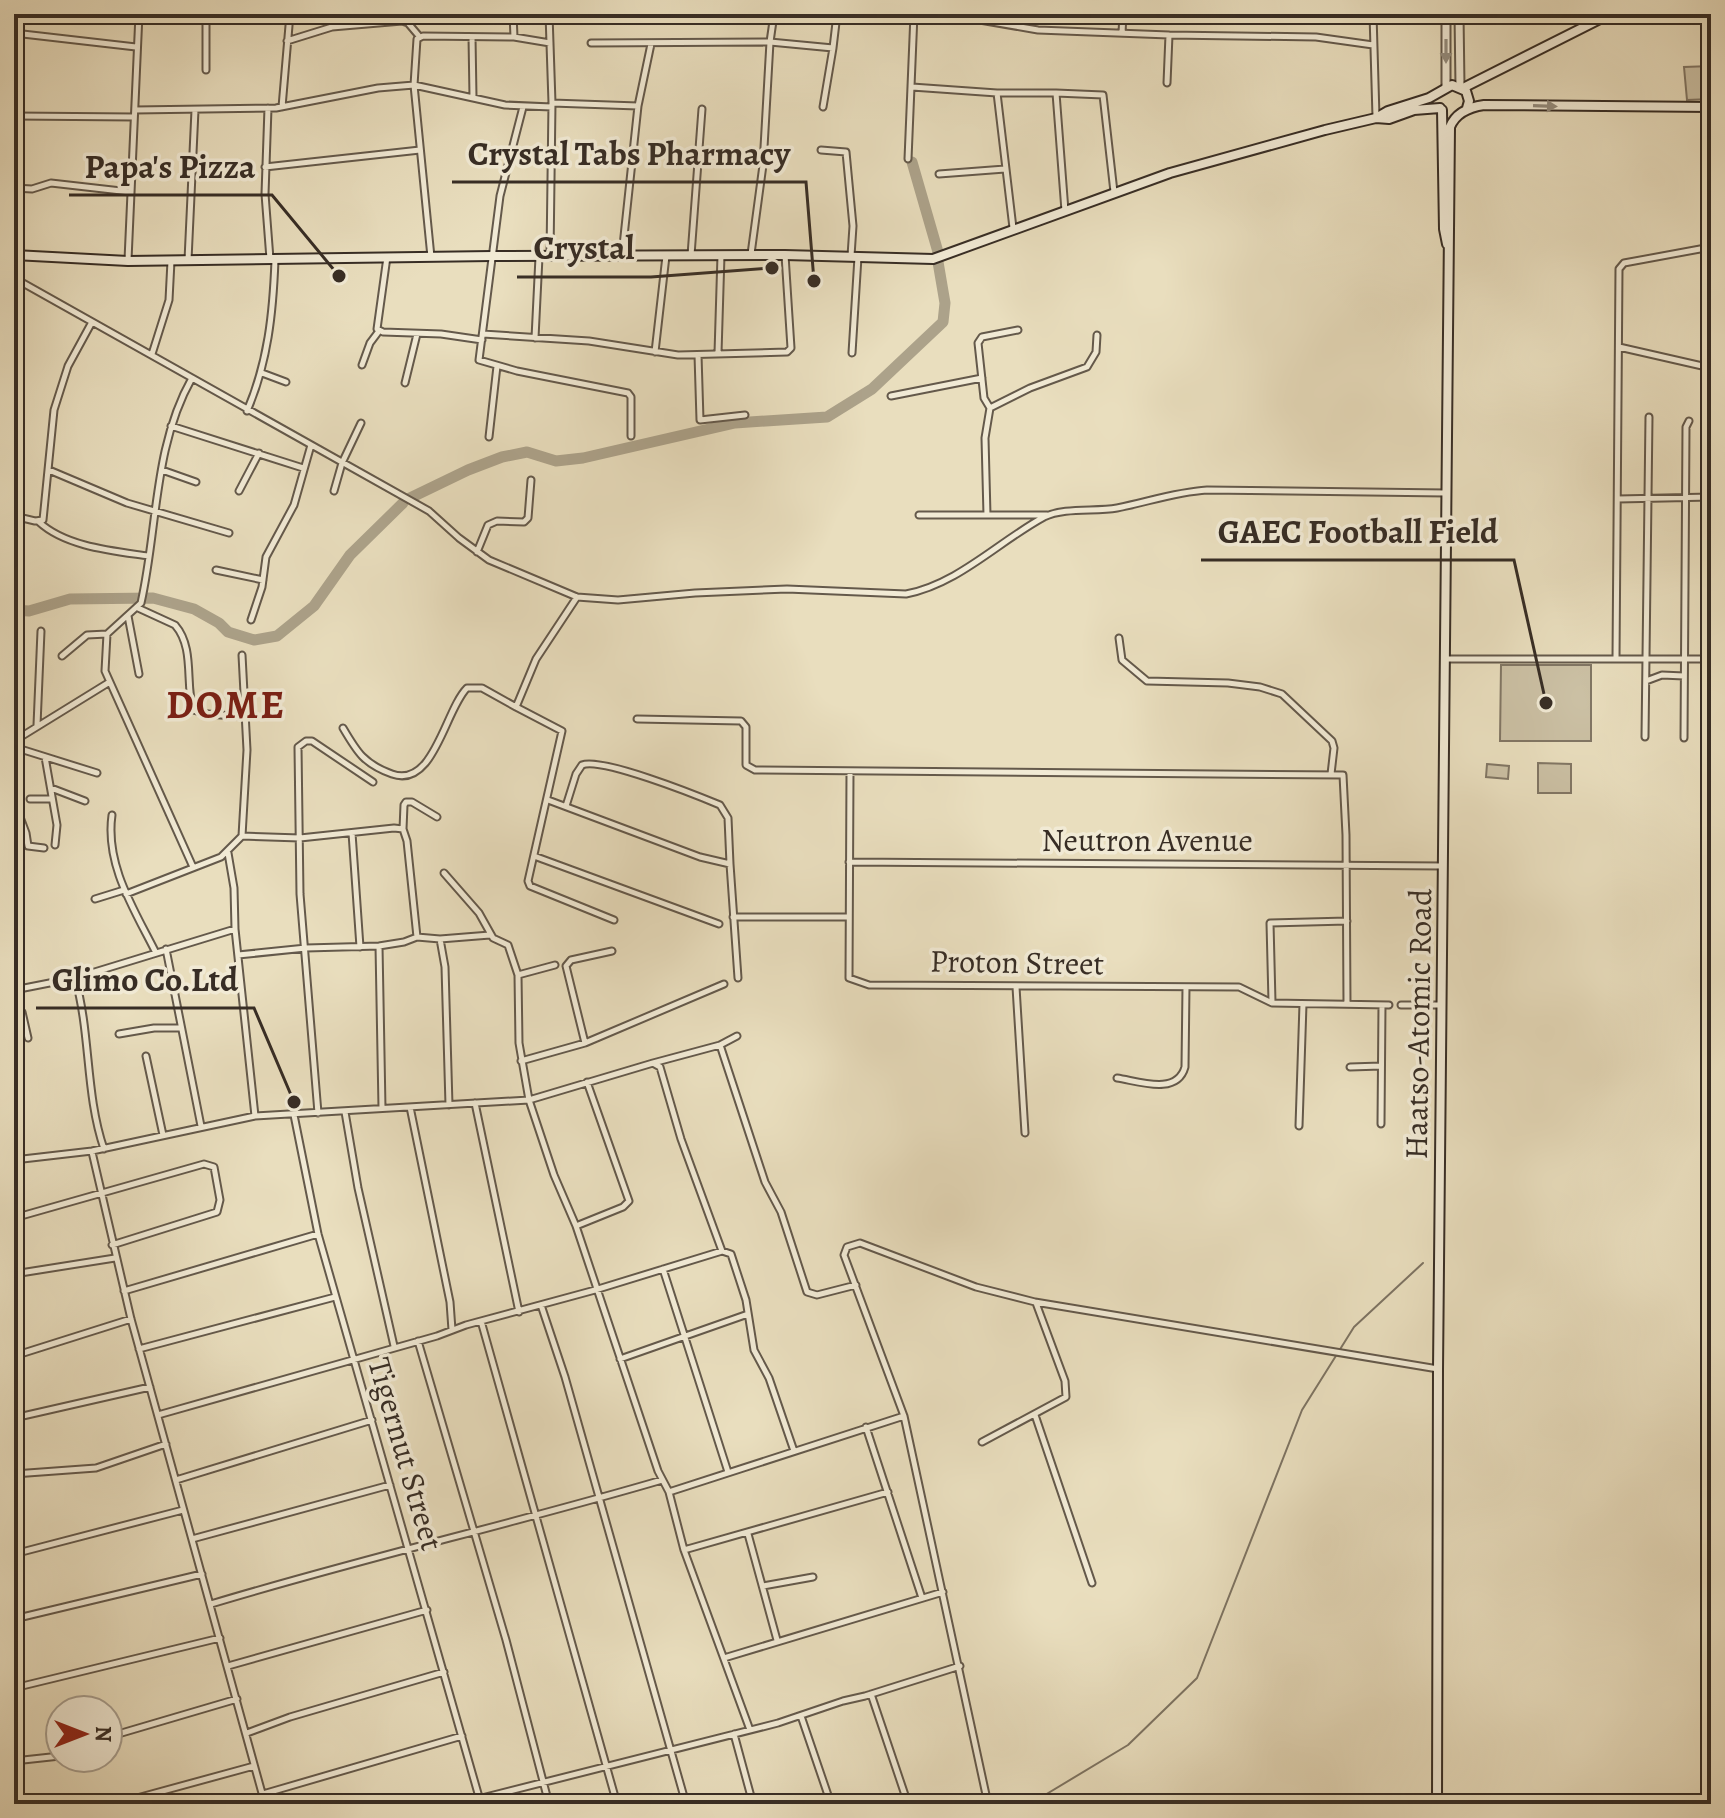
<svg xmlns="http://www.w3.org/2000/svg" width="1725" height="1818" font-family="Alegreya,serif">
<style>
.green{fill:#cbc0a4;stroke:#817664;stroke-width:2}
.lines{fill:none;stroke-linecap:round;stroke-linejoin:round}
.stream{stroke:#7d7362;stroke-width:2}
.river{stroke:#aca28a;stroke-width:11}
.minor-casing{stroke:#64594b;stroke-width:9}
.tertiary-casing{stroke:#64594b;stroke-width:11}
.secondary-casing{stroke:#372d25;stroke-width:12}
.minor{stroke:#f1ead5;stroke-width:5}
.tertiary{stroke:#f1ead5;stroke-width:7}
.secondary{stroke:#f1ead5;stroke-width:8}
.oneway{fill:#948c7d}
.labels{text-anchor:middle;dominant-baseline:central;stroke-width:7;stroke-linejoin:round;paint-order:stroke}
.street-label{font-size:32px;fill:#372d25;stroke:#f1ead5}
.district-label{font-size:40px;font-weight:bold;letter-spacing:2px;fill:#7a1f14;stroke:#f1ead5}
.leader{fill:none;stroke:#372d25;stroke-width:3}
.callout-dot{fill:#372d25;stroke:#f1ead5;stroke-width:3}
.callout-label{font-size:34px;text-anchor:middle;font-weight:bold;fill:#372d25;stroke:#f1ead5;stroke-width:7;stroke-linejoin:round;paint-order:stroke}
</style>
<rect width="100%" height="100%" fill="#e9debe"/>
<filter id="stains"><feTurbulence type="fractalNoise" baseFrequency=".0025" numOctaves="4"/><feColorMatrix values="0 0 0 0 .2 0 0 0 0 .09 0 0 0 0 .02 0 0 0 .5 -.17"/></filter>
<radialGradient id="worn" r=".72"><stop offset=".6" stop-color="#630" stop-opacity="0"/><stop offset="1" stop-color="#630" stop-opacity=".3"/></radialGradient>
<!-- green -->
<path class="green" d="M1711 66V99L1687 100 1684 67Z
M1501 665H1591V741H1500Z
M1538 763 1571 764V793H1538Z
M1487 764 1509 766 1508 779 1486 777Z"/>
<g class="lines">
<!-- stream -->
<path class="stream" d="M1030 1804 1128 1745 1197 1678 1302 1410 1354 1327 1423 1263"/>
<!-- river -->
<path class="river" d="M912 162 938 252
M410 498 468 470 502 457 527 452 556 461 583 458 735 423 827 417 872 389 943 322 945 303 938 262
M14 610 29 611 70 599 153 598 194 609 219 623 228 632 254 640 277 636 314 606 350 555 403 503"/>
<!-- minor casing -->
<g class="minor-casing">
<path id="minor" d="M276 14 290 15
M513 14 514 37
M549 14 552 103 550 255
M945 14 1038 30 1169 35 1316 37 1373 45
M1373 14 1376 117
M1709 14 1711 24
M14 33 136 47
M1122 33 1123 14
M472 37 473 97
M287 41 332 27 402 21 408 23 419 36
M591 43 770 42 774 14
M206 70V14
M1167 83 1169 35
M912 87 997 93 1013 228
M997 93H1056L1065 211
M1056 93 1103 95 1114 192
M552 103 638 106
M282 107 290 14
M523 107 500 196 479 360 517 371 628 393 631 397V436
M823 107 833 48
M268 108 265 194 270 259
M135 110 276 108 378 88 414 85 505 105 552 107
M14 116 134 117
M821 150 846 152 853 226 851 256
M908 159 914 14
M265 167 420 150
M939 174 1005 169
M14 188 32 189 51 183 130 192
M751 254 763 165 770 42 833 48 837 14
M622 255 638 106 651 44
M691 255 702 109
M387 257 377 329 383 332 441 334 482 340
M431 257 414 85 417 39 423 36 514 37 550 43
M128 260 139 14
M188 260 195 110
M14 278 429 511 459 538 489 560 577 597 618 600 695 593 787 589 906 594C958 584 998 542 1044 517 1065 507 1095 512 1117 508 1148 502 1175 492 1207 490L1446 493
M483 334 589 341 678 355 787 352 791 348 785 255
M535 338 539 257
M1619 347 1711 368
M655 352 666 256
M718 353 721 255
M852 353 858 257
M152 354 169 300 171 261
M698 355 700 420 745 415
M362 365 370 343 379 331
M262 373 286 382
M192 378C153 447 158 528 141 603L107 634 105 671 193 867
M405 383 417 334
M891 396 982 378
M990 408 984 398 978 343 982 337 1018 330
M247 411C268 362 273 313 275 260
M171 426 303 468
M489 437 497 366
M49 470 127 503 229 533
M162 470 196 482
M239 491 259 453
M334 491 342 463 361 423
M1618 499 1711 497
M919 515H1047
M987 515 985 438 990 408 1030 388 1087 367 1096 352 1097 335
M14 516 35 521 43 520 54 410 68 366 92 322
M39 522C66 547 114 551 148 556
M477 552 488 525 497 521 524 522 528 518 531 480
M216 570 263 580
M138 608 175 625C195 648 185 683 193 710L208 714 246 717
M128 616 139 674
M251 620 262 587 266 557 294 505 311 445
M1119 638 1122 660 1147 681 1228 683 1260 687 1282 694 1332 741 1334 748 1331 774
M62 656 87 635 107 634
M1446 659H1711
M1616 659 1619 269 1624 263 1711 247
M1646 681 1662 675 1684 676
M516 707 562 731 528 881 530 886 614 920
M637 719 741 721 746 727V765L755 770 1343 775 1346 835 1347 1004
M37 725 41 631
M343 728C357 752 364 764 392 774 434 789 445 710 467 688H482L516 707 536 659 577 597
M1645 737 1649 417
M1684 738 1686 427 1689 421
M14 741 108 683
M14 747 97 773
M45 757 57 825 55 845
M850 772 849 978 869 985 1239 987 1272 1003 1389 1005
M51 788 85 801
M30 799H52
M548 800 700 857 730 864 738 978
M14 801 26 833 28 846 44 848
M566 806 576 774 582 765C601 757 696 795 720 805L728 818 730 864
M112 815C105 865 134 909 156 953
M352 833 360 947
M242 836 300 838 394 828 403 829
M228 853 234 888 235 929 255 1116
M534 856 719 924
M849 862 1443 866
M444 873 479 913 493 938 508 945 518 975 519 1043 529 1100 554 1175 576 1226 658 1471 669 1492 684 1550 750 1730
M126 894 221 857 242 836 247 750 242 655
M95 899 124 890
M733 917H849
M417 937 407 841 403 829 404 805 406 802H412L437 817
M440 939 445 967 449 1105
M379 946 382 1108
M166 949 201 1126
M238 955 306 948 379 946 404 942 417 937 440 939 490 935
M518 975 555 965
M75 978C91 1034 85 1093 104 1149
M1016 987 1025 1133
M14 990 75 978 235 929
M1272 1002 1270 923 1347 921
M1401 1005H1442
M14 1007 22 1012 28 1038
M119 1034 154 1028H181
M585 1043 566 966 571 960 612 951
M720 1045 737 1036
M146 1056 163 1135
M521 1061 585 1043 724 984
M653 1063 720 1045 765 1182 781 1212 807 1292 817 1295 856 1285
M1350 1067 1381 1066
M1117 1078C1138 1081 1177 1096 1185 1067L1186 987
M475 1103 519 1312
M410 1107 450 1302 452 1330
M345 1112 358 1188 394 1346
M318 1113 300 894 298 747 306 741H312L373 782
M294 1115 318 1234 336 1297 481 1804
M1381 1124 1382 1005
M1299 1126 1303 1004
M92 1152 131 1319 265 1804
M14 1160 92 1151 255 1116 529 1100 653 1063 660 1067 681 1139 722 1251 731 1254 746 1300 754 1350 769 1378 794 1451
M14 1218 204 1164 214 1167 220 1200 217 1212 112 1245
M576 1226 623 1207 629 1201 587 1082
M663 1269 728 1472
M14 1274 115 1258
M124 1291 318 1234
M541 1305 565 1377 686 1804
M481 1321 617 1804
M418 1341 506 1640 549 1804
M139 1349 335 1297
M14 1356 131 1319
M620 1359 748 1314
M158 1415 437 1336 466 1325 595 1290 722 1251
M1035 1415 1092 1583
M904 1416 988 1804
M14 1418 150 1387
M866 1427 922 1598
M982 1442 1066 1397 1065 1381 1036 1303
M14 1474 96 1468 166 1444
M176 1480 372 1420
M669 1492 904 1416 844 1255 847 1247 860 1243 976 1287 1035 1302 1438 1369
M748 1534 777 1640
M192 1539 390 1485
M684 1550 888 1492
M14 1554 183 1510
M763 1586 813 1577
M211 1604C360 1559 512 1524 662 1480
M14 1619 202 1574
M724 1658 943 1592
M228 1666 427 1610
M14 1688 220 1638
M871 1694 908 1804
M801 1716 831 1804
M247 1733 290 1717 444 1672
M734 1734 753 1804
M108 1737 237 1699
M14 1761 60 1756
M263 1794 462 1736
M115 1804 254 1766
M458 1804 778 1723 843 1701 865 1696 960 1666"/>
</g>
<!-- tertiary casing -->
<g class="tertiary-casing">
<path id="tertiary" d="M1446 14V87
M1459 14 1460 86"/>
</g>
<!-- secondary casing -->
<g class="secondary-casing">
<path id="secondary" d="M1463 88 1610 14
M1442 110 1444 229 1447 244
M1376 118 1388 111 1429 98 1452 85 1466 91 1469 101 1467 108
M14 255 128 261 492 256 785 255 933 259 1170 173 1325 130 1376 118 1389 119 1414 110 1440 108
M1437 1804 1438 1369 1450 127C1456 112 1470 107 1484 105L1711 107"/>
</g>
<!-- minor -->
<use href="#minor" class="minor"/>
<!-- tertiary -->
<use href="#tertiary" class="tertiary"/>
<!-- secondary -->
<use href="#secondary" class="secondary"/>
</g>
<!-- one-way arrows -->
<defs><path id="oneway-solid" d="M-6-.8H1V-3.2L6.5 0L1 3.2V.8H-6Z" transform="scale(2)"/></defs>
<g class="oneway">
<use href="#oneway-solid" transform="translate(1446 51) rotate(90)"/>
<use href="#oneway-solid" transform="translate(1545 106) rotate(2)"/>
</g>
<g class="labels">
<!-- street labels -->
<g class="street-label">
<text x="1147" y="840">Neutron Avenue</text>
<text transform="translate(1017 962) rotate(1)">Proton Street</text>
<text transform="translate(1418 1024) rotate(-89)">Haatso-Atomic Road</text>
<text transform="translate(406 1454) rotate(74)">Tigernut Street</text>
</g>
<!-- district labels -->
<g class="district-label">
<text x="226" y="704">DOME</text>
</g>
</g>
<!-- callouts -->
<path class="leader" d="M814 281L806 182H452M339 276L272 195H69M772 268L651 277H517M1546 703L1514 560H1201M294 1102L254 1008H36"/>
<g class="callout-dot">
<circle cx="814" cy="281" r="8"/>
<circle cx="339" cy="276" r="8"/>
<circle cx="772" cy="268" r="8"/>
<circle cx="1546" cy="703" r="8"/>
<circle cx="294" cy="1102" r="8"/>
</g>
<g class="callout-label">
<text x="629" y="165">Crystal Tabs Pharmacy</text>
<text x="170" y="178">Papa's Pizza</text>
<text x="584" y="259">Crystal</text>
<text x="1358" y="543">GAEC Football Field</text>
<text x="145" y="991">Glimo Co.Ltd</text>
</g>
<!-- margin -->
<rect width="1725" height="1818" fill="none" stroke="#e9debe" stroke-width="48"/>
<rect x="16" y="16" width="1693" height="1786" fill="none" stroke="#372d25" stroke-width="4"/>
<rect x="24" y="24" width="1677" height="1770" fill="none" stroke="#372d25" stroke-width="2"/>
<!-- north arrow -->
<g transform="translate(84 1734) rotate(90)"><circle r="38" fill="#f1ead5" stroke="#a79e8f" stroke-width="2"/>
<path d="M0-6L14 30L0 20L-14 30Z" fill="#8f2418"/>
<text y="-12" font-size="22" font-weight="bold" text-anchor="middle" fill="#372d25">N</text>
</g>
<rect width="100%" height="100%" filter="url(#stains)"/>
<rect width="100%" height="100%" fill="url(#worn)"/>
</svg>
